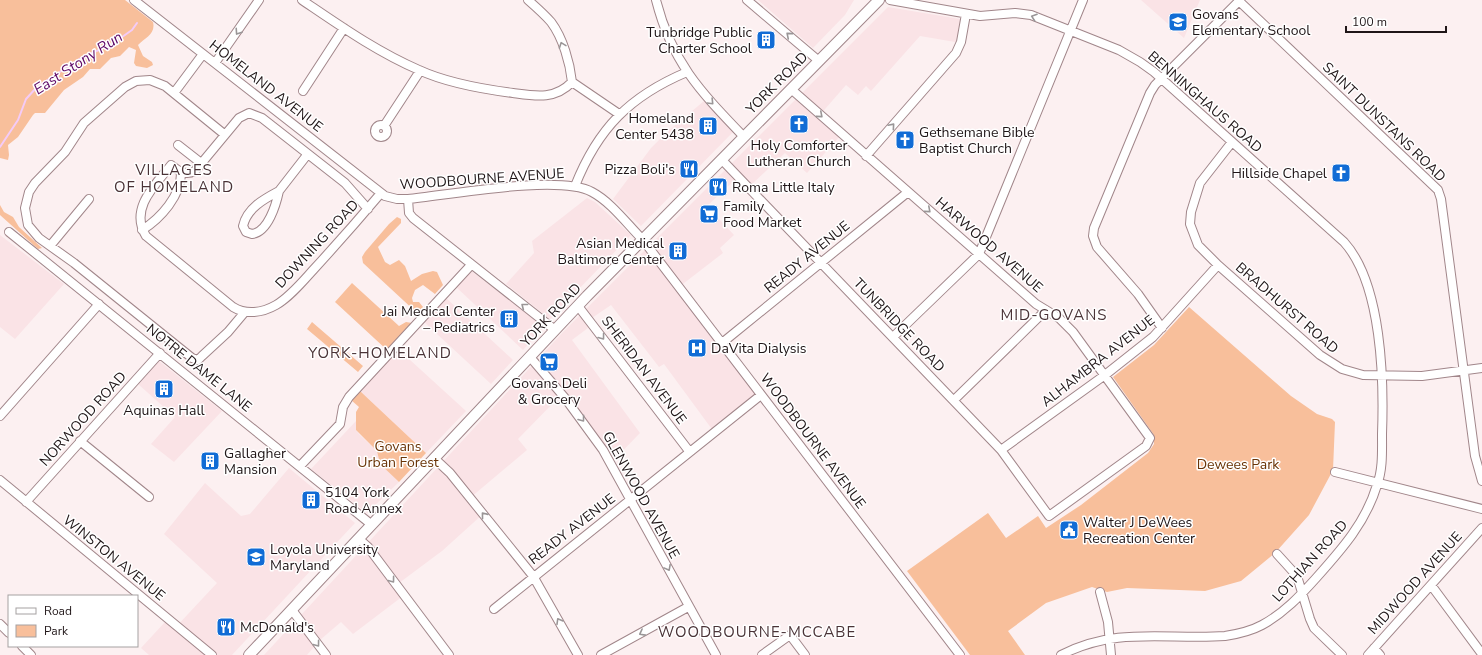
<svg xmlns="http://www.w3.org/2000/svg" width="1482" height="655" font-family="'Nunito Sans',sans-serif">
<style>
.built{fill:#fae3e6}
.green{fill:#f8bf9b}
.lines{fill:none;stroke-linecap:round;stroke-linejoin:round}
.stream{stroke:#f4cbf7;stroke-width:2}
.minor-casing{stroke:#a1868a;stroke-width:10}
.major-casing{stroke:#a1868a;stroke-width:12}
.minor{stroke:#fff;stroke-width:8}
.major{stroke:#fff;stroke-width:10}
.oneway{stroke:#9a9697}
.labels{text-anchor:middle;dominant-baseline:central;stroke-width:3;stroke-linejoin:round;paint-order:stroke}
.poi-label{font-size:14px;fill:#1f1517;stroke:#fff;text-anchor:start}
.street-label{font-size:14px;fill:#1f1517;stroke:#fff}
.park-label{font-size:14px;fill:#6a3407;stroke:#fff}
.water-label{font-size:15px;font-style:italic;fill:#5f0a67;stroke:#fff}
.neighbourhood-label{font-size:15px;letter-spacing:1px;fill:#4a3337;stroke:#fff}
</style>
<rect width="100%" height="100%" fill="#fcf0f1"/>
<!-- built -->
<path class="built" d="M758 0H854L845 15 813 48Z
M1141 0H1200L1184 38Z
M888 7 966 20 961 43 920 36 871 91 866 86 858 95 846 85 819 116 841 135 807 173 785 153 748 188 738 177 707 206 734 235 720 248 723 253 679 287 760 395 714 432 664 364 659 367 611 305 589 320 592 325 572 340 640 433 609 465 561 395 518 439 527 450 470 498 483 514 442 551 395 586 403 596 353 634 341 622 320 640 307 655H264L563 332Z
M704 101 734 131 641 226 613 199 651 148 666 133Z
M587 198 595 202 631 235 550 319 506 284 534 253 532 241Z
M0 235 64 284 15 339 0 327Z
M470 270 544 327 523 350 455 286Z
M445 297 513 360 491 384 423 321Z
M398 349 466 411 426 453 360 391Z
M159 361 222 411 174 462 151 444 175 417 138 384Z
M356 421V430L359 434 377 451 380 464 399 482 367 513 311 469Z
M289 468 355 523 232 655H149L141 648 165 622 174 629 217 583 164 534 205 483 241 516 250 514Z"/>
<!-- green -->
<path class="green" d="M0 0H125L153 22C156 34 145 38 138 45L143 56 152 62 153 65 147 68 136 66 134 63 136 50 129 47 120 56 111 58 100 69H90L83 77 64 90 45 113H35L33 115 18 137 8 145 9 155 8 160 0 158Z
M0 205 4 212 13 217 19 227 42 248 38 249 0 215Z
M397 217 401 219V223L378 247 385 262 390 265 399 260 405 266 411 281 422 274 433 271 437 272 443 285 435 294 423 285 415 290 412 298 413 302H419L423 307 417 313 363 263 362 257 365 252 389 224Z
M352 283 399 326 406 322 412 323 387 350 335 302Z
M1189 307 1291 396 1317 414 1332 419 1335 422 1333 470 1309 515 1275 553 1241 581 1205 591 1127 588 1107 592 1092 587 1046 603 1008 631 1025 655H970L907 571 988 513 1006 538 1038 516 1046 528 1081 505 1148 453 1154 444V435L1113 377 1154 345Z
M312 322 363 366 358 372 307 329Z
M360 391 426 453 399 482 380 464 377 451 356 430V412L359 407 351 400Z"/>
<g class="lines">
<!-- stream -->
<path class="stream" d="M0 147 18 120 26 99 37 87 81 58 112 44 132 30 137 23"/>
<!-- minor casing -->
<g class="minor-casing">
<path id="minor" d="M134 0 385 196 397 199H408C449 195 559 174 592 192 611 202 627 224 643 240L960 655
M302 0C339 25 377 52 419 70 447 83 482 89 513 93 535 96 555 100 572 82
M528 0C536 7 544 14 551 22 563 38 570 63 572 82
M656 0C672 63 701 92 744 137
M747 0 819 61
M890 0 980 16 1015 13 1031 15 1119 50 1140 62 1154 72 1344 242C1382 284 1384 380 1382 434 1382 451 1383 469 1377 485 1366 522 1342 549 1317 577 1300 596 1284 613 1262 625 1251 631 1238 634 1225 636 1166 640 1117 626 1061 655
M1239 1 1438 190 1441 199 1475 456 1482 481
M215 63 259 0
M572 82 619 114
M303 91 344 28
M174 93 203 54
M375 131a6 6 0 1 1 12 0a6 6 0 1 1-12 0Z
M384 126 420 71
M224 134 165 86 150 80 136 81 125 87 84 123 65 152 35 183 29 192 25 208 28 225 39 238 74 263 192 358 198 360 202 356 228 332 244 313
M1232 142 1200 183 1191 212 1190 224 1198 245 1218 265 1320 355 1342 369 1363 375 1422 376 1482 368
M178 145 201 163
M866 156 956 53 961 42 966 14
M722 160 1001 450 1049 516 1146 446 1150 438 1073 332 1059 318 1036 304 791 89
M575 186C598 128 630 96 687 72
M279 191C276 205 268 232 252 234L246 232 243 226C247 208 264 199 279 191Z
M279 191 307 155
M408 199 409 213 413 218 555 330
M368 209 345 183 262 118 249 113 239 118 195 171C185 176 179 171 171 165 155 185 129 209 146 236L233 307C246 315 262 313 276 305 290 297 303 281 314 269 337 244 359 219 381 193
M142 230C160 219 182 195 181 172
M9 232 372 525
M50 246 89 199
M578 306 689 451
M1162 328 1138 294 1097 247 1093 236 1094 228 1150 93 1155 85 1240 0
M893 337 979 254 1083 0
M722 343 908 192
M530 357 565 398 603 450 716 655
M954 400 1046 310
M0 416 99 304
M80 441 149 497
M1001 450 1105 375 1153 337 1218 265
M435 459 450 473 533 576 578 655
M300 466 340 424 343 407 349 397 471 265
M1335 472 1482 509
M0 480 212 655
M26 502 160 353
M359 539 368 547 449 655
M1277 554 1297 576 1310 619 1314 628 1342 655
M1431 585 1482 654
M1100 592 1108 622 1111 655
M494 609 761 395
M292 610 326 655
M0 624 9 633
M22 646 31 655
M1374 648 1380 655
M601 655 688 607
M762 655 790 635 805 655
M1368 655 1482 528"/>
</g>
<!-- major casing -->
<g class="major-casing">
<path id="major" d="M249 655 587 296 879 0"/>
</g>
<!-- minor -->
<use href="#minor" class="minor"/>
<!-- major -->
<use href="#major" class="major"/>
</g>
<!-- one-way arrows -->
<defs><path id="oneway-chevron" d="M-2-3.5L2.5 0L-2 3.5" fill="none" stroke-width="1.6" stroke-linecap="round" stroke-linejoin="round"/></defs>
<g class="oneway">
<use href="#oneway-chevron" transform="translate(1034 17) rotate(-161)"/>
<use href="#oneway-chevron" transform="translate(238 32) rotate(124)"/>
<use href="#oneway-chevron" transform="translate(789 35) rotate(-140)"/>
<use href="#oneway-chevron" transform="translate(562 45) rotate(-110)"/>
<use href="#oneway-chevron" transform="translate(711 102) rotate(46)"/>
<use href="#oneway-chevron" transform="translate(820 115) rotate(41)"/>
<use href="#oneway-chevron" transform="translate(892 126) rotate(-49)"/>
<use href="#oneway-chevron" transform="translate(928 210) rotate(41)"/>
<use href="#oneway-chevron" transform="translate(524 306) rotate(-142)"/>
<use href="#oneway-chevron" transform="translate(602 337) rotate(53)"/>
<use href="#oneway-chevron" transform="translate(582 419) rotate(53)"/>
<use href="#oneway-chevron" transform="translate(484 515) rotate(-129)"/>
<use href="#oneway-chevron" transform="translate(668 568) rotate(62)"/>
<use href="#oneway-chevron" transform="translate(392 580) rotate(53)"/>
<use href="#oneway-chevron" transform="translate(559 621) rotate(-120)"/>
<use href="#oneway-chevron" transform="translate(642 633) rotate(152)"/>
<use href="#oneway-chevron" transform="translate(317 644) rotate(53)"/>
</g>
<!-- icons -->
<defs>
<g id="school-square" transform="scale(1)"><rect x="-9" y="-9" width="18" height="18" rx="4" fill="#116cd5" stroke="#fff"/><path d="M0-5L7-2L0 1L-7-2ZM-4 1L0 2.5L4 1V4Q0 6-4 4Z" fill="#fff"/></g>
<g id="building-square" transform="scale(1)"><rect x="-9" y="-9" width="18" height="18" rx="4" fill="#116cd5" stroke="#fff"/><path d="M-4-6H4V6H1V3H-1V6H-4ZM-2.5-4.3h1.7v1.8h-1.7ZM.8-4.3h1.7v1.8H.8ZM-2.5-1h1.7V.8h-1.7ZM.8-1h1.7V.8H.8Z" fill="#fff"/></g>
<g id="church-square" transform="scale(1)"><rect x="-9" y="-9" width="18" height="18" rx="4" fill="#116cd5" stroke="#fff"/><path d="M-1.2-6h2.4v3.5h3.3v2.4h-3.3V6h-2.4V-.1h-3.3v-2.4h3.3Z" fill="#fff"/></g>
<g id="restaurant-square" transform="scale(1)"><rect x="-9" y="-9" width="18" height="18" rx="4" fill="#116cd5" stroke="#fff"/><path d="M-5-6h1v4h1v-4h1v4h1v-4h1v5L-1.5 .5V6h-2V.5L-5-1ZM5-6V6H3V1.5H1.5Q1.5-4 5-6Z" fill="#fff"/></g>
<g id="supermarket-square" transform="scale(1)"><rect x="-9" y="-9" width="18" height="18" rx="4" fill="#116cd5" stroke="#fff"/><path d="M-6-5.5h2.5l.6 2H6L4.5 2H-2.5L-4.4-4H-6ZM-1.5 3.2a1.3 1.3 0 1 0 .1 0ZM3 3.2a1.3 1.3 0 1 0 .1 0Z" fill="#fff"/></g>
<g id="hospital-square" transform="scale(1)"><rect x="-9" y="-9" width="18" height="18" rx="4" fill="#116cd5" stroke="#fff"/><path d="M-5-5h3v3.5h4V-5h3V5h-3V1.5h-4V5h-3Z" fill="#fff"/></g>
<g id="civic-square" transform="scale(1)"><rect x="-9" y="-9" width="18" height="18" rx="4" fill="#116cd5" stroke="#fff"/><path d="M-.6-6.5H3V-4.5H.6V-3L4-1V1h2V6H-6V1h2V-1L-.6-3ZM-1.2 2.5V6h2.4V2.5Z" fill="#fff"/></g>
<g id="university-square" transform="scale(1)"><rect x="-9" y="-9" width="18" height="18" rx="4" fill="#116cd5" stroke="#fff"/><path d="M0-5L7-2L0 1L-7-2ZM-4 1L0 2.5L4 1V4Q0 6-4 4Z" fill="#fff"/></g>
</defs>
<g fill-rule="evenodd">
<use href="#school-square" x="1178" y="22"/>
<use href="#building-square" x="766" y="40"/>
<use href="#church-square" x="799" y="124"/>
<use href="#building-square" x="708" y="126"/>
<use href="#church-square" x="905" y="140"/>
<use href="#restaurant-square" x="689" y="169"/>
<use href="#church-square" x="1341" y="173"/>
<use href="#restaurant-square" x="718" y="187"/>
<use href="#supermarket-square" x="709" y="214"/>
<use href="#building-square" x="678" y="251"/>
<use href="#building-square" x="509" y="319"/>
<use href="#hospital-square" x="697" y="348"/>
<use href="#supermarket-square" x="549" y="362"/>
<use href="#building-square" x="164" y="389"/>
<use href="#building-square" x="210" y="461"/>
<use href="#building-square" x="311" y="500"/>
<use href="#civic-square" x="1069" y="530"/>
<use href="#university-square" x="256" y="557"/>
<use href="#restaurant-square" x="226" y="627"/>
</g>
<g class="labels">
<!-- poi labels -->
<g class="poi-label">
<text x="1192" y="14">Govans<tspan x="1192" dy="16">Elementary School</tspan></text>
<text x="752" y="32" text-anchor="end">Tunbridge Public<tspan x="752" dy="16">Charter School</tspan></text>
<text x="694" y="118" text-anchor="end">Homeland<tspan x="694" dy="16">Center 5438</tspan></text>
<text x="919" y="132">Gethsemane Bible<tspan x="919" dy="16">Baptist Church</tspan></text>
<text x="799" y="145" text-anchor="middle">Holy Comforter<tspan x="799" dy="16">Lutheran Church</tspan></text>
<text x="675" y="169" text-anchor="end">Pizza Boli's</text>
<text x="1327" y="173" text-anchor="end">Hillside Chapel</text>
<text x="732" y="187">Roma Little Italy</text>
<text x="723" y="206">Family<tspan x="723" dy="16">Food Market</tspan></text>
<text x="664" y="243" text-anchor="end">Asian Medical<tspan x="664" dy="16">Baltimore Center</tspan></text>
<text x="495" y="311" text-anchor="end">Jai Medical Center<tspan x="495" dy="16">– Pediatrics</tspan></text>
<text x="711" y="348">DaVita Dialysis</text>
<text x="549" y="383" text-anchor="middle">Govans Deli<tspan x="549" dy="16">&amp; Grocery</tspan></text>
<text x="164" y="410" text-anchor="middle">Aquinas Hall</text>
<text x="224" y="453">Gallagher<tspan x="224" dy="16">Mansion</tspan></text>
<text x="325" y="492">5104 York<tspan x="325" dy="16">Road Annex</tspan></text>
<text x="1083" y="522">Walter J DeWees<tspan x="1083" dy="16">Recreation Center</tspan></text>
<text x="270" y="549">Loyola University<tspan x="270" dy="16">Maryland</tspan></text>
<text x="240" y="627">McDonald's</text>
</g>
<!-- street labels -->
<g class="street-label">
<text transform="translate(777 83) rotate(-45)">YORK ROAD</text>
<text transform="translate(266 86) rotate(38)">HOMELAND AVENUE</text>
<text transform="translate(1205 102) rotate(41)">BENNINGHAUS ROAD</text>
<text transform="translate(1384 122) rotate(44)">SAINT DUNSTANS ROAD</text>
<text transform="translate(482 179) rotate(-4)">WOODBOURNE AVENUE</text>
<text transform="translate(317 244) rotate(-47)">DOWNING ROAD</text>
<text transform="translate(989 245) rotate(41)">HARWOOD AVENUE</text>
<text transform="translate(807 257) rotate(-39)">READY AVENUE</text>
<text transform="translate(1287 308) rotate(41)">BRADHURST ROAD</text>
<text transform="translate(551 315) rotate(-47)">YORK ROAD</text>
<text transform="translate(899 325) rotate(46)">TUNBRIDGE ROAD</text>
<text transform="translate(1098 361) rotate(-38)">ALHAMBRA AVENUE</text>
<text transform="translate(199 368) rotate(39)">NOTRE DAME LANE</text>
<text transform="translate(644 370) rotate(53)">SHERIDAN AVENUE</text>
<text transform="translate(83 419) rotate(-48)">NORWOOD ROAD</text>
<text transform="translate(813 441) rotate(53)">WOODBOURNE AVENUE</text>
<text transform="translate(641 495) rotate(61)">GLENWOOD AVENUE</text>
<text transform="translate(572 529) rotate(-38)">READY AVENUE</text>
<text transform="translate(114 558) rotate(39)">WINSTON AVENUE</text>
<text transform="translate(1310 561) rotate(-48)">LOTHIAN ROAD</text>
<text transform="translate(1415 583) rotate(-48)">MIDWOOD AVENUE</text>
</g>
<!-- park labels -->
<g class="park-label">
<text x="398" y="446">Govans<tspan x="398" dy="16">Urban Forest</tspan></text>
<text x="1238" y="464">Dewees Park</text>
</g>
<!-- water labels -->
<g class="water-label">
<text transform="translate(78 63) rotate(-33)">East Stony Run</text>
</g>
<!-- neighbourhood labels -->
<g class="neighbourhood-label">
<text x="174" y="170">VILLAGES<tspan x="174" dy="17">OF HOMELAND</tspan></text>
<text x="1054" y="315">MID-GOVANS</text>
<text x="380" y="353">YORK-HOMELAND</text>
<text x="757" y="632">WOODBOURNE-MCCABE</text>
</g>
</g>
<!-- legend -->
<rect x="8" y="595" width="130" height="52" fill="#ffffff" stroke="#a5a1a2"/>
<rect x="16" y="608" width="20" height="6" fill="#ffffff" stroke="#a5a1a2"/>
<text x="44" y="615" font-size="12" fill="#1f1517">Road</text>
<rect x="16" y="625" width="20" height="12" fill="#f8bf9b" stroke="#a5a1a2"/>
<text x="44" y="635" font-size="12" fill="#1f1517">Park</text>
<!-- scale -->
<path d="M1346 26v6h100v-6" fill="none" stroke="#1f1517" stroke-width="2"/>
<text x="1352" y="26" font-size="12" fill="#1f1517" stroke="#ffffff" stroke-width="3" paint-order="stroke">100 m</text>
</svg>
